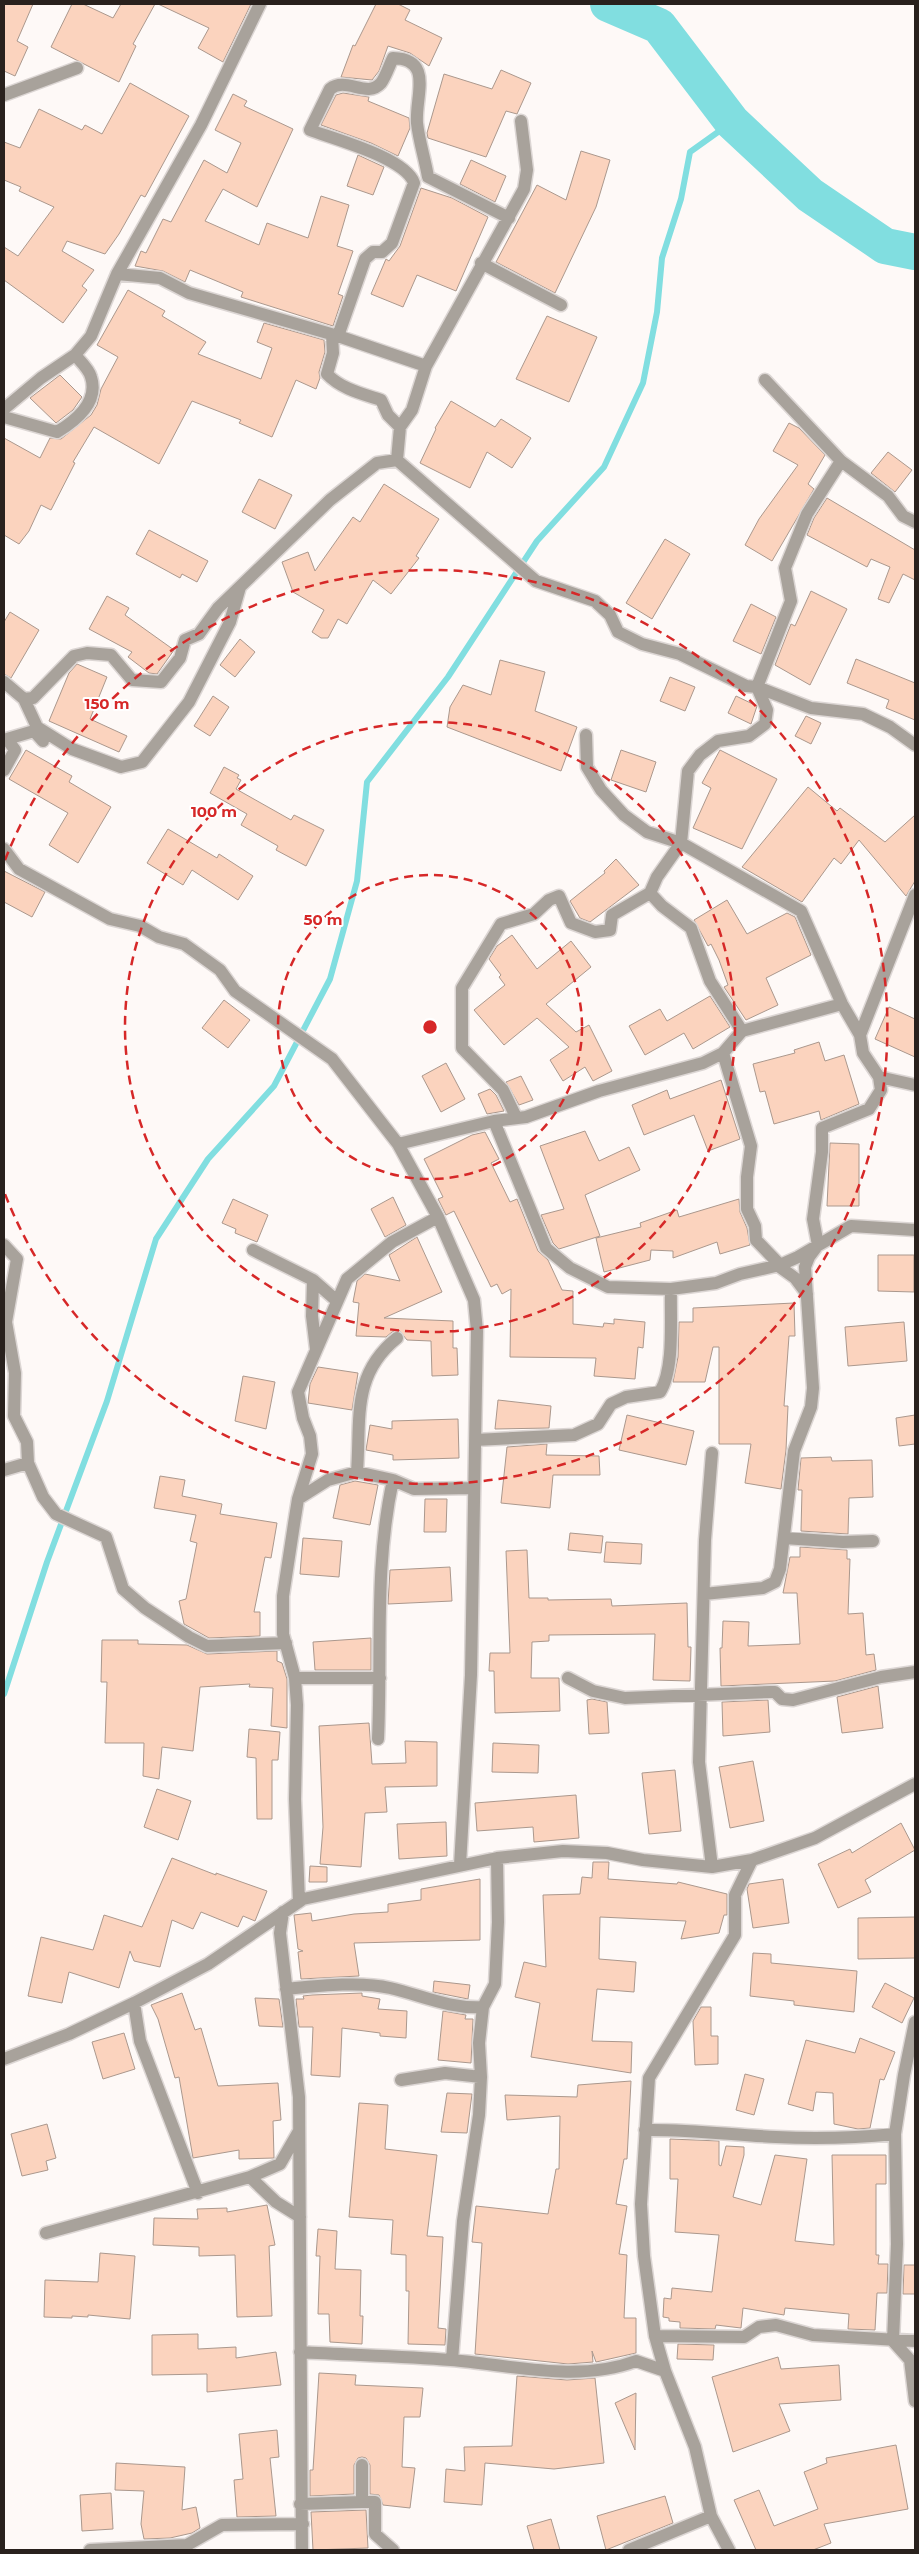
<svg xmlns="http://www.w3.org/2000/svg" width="919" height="2554" font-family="Montserrat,sans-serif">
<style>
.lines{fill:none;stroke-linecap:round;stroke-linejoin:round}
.stream{stroke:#81dee0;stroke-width:6}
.river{stroke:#81dee0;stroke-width:36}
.building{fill:#fbd3be;stroke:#ab988d}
.minor-casing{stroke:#dcd6d4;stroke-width:15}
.minor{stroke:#a8a29b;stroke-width:12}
.ring{fill:none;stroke:#d62828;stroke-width:2.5;stroke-dasharray:9 6}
.centre{fill:#d62828;stroke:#fff;stroke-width:2.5}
.ring-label{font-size:15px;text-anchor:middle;font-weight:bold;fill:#d62828;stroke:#fff;stroke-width:4;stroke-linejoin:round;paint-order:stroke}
</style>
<rect width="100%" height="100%" fill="#fef9f7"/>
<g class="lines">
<!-- stream -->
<path class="stream" d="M4 1694 47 1562 107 1401 156 1239 208 1159 274 1086 330 979 357 881 367 782 448 677 537 541 604 467 643 383 657 312 662 258 681 199 690 152 732 122"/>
<!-- river -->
<path class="river" d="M608 4 659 26 732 122 810 195 885 246 915 252"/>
</g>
<!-- building -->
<path class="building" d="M4 4H33L17 41 28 47 15 76 4 71Z
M72 4H83L113 18 121 4H155L133 44 136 46 119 82 51 47Z
M158 4H251L223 62 198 48 209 28Z
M376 4H398L410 10 405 20 442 38 429 66 410 53 388 46 379 71 372 80 341 77 353 45 355 46Z
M501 70 531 83 517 114 506 111 486 157 428 138 427 133 444 74 492 89Z
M130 83 189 116 145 197 141 195 119 234 105 254 67 241 62 251 94 270 82 286 87 290 63 323 4 280V247L18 256 54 207 19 191 21 187 4 180V142L20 148 39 109 82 130 85 125 102 134Z
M343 93 369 97 368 101 409 118 410 128 398 156 371 143 321 125 336 95Z
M233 94 247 101 244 106 293 129 257 207 223 189 205 221 259 245 267 223 308 238 321 196 349 205 337 246 353 251 338 294 343 296 333 326 241 297 243 292 190 270 185 282 163 271 135 266 141 251 146 253 163 219 171 222 204 160 227 173 241 143 215 130Z
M581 151 610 160 596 207 555 293 496 262 537 185 566 200Z
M358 155 384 167 373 195 347 186Z
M471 160 506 176 495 202 460 184Z
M421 188 452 198 488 217 456 291 417 275 403 307 371 294 386 259 389 261 400 246Z
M128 290 165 311 162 316 206 342 198 354 261 379 272 348 257 342 264 323 324 340 325 352 319 372 320 378 316 389 296 380 272 437 239 423 241 420 192 401 159 464 94 427 73 462 75 463 51 510 41 505 29 531 19 544 4 535V438L40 458 50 438 61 439 91 415 97 405 101 389 118 357 97 345Z
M547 316 597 337 569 402 516 379Z
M60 375 82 397 73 410 56 423 30 398Z
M451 401 495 427 501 419 531 438 512 468 487 452 470 488 420 463 436 429 435 428Z
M789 423 799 428 825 455 808 484 814 489 772 561 745 545 759 519 798 465 773 451Z
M888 452 912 470 895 492 871 473Z
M259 479 292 495 275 529 242 512Z
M384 484 439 519 416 556 419 558 391 594 373 580 347 624 338 619 328 638H321L312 632 324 610 293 592 282 562 308 552 315 571 353 517 360 522Z
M827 498 915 550V580L903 574 889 603 878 599 890 567 871 559 867 567 807 535 814 518Z
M149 530 208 561 197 582 182 574 180 578 136 554Z
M665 539 690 554 652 619 626 603Z
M811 591 847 609 810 685 775 665 791 624 795 626Z
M107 596 129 608 125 615 174 650 157 674 149 673 128 657 132 652 89 629Z
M751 604 776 617 761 654 733 641Z
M10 612 39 630 11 678 4 674V622Z
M240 639 255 652 235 677 220 665Z
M856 659 915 683V720L886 708 889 700 847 683Z
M500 660 545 672 535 711 577 727 561 771 447 727 450 707 463 685 491 695Z
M77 664 107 677 90 719 127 736 119 752 49 721 69 673Z
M670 677 695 687 685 711 660 701Z
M213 696 229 707 210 736 194 726Z
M736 696 757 706 751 724 728 713Z
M806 716 821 723 811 744 795 736Z
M26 750 72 776 69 782 111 807 78 863 49 845 68 813 9 779Z
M621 750 656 762 646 792 611 780Z
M720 750 777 779 742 849 693 828 711 788 702 783Z
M224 767 239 775 237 778 241 780 236 789 291 820 294 815 324 830 306 866 276 850 278 846 241 825 247 814 210 793Z
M808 787 837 811 840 808 885 842 915 815V881L906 896 859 840 841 864 834 858 802 902 742 867Z
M168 829 217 858 219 854 253 876 238 900 192 870 183 885 147 863Z
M616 859 639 885 590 922 580 918 570 901 605 873 604 871Z
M4 871 45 892 32 917 4 902Z
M727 900 747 934 787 913 795 917 811 955 766 978 778 1005 746 1020 724 987 728 985 719 960 711 944 708 946 694 920Z
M512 935 537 969 571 941 591 967 546 1004 576 1032 589 1025 612 1071 593 1081 585 1067 563 1081 550 1060 569 1047 537 1018 504 1045 474 1010 505 985 499 977 501 975 489 959 497 946Z
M710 996 730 1027 693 1049 684 1033 645 1055 629 1026 660 1009 667 1021Z
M224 1000 250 1020 228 1048 202 1028Z
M889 1007 915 1019V1057L875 1039Z
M819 1042 825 1061 844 1055 859 1104 821 1120 819 1111 774 1124 765 1091 760 1092 753 1064 795 1053 794 1050Z
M446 1063 465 1099 441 1112 422 1076Z
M521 1076 533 1100 519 1105 506 1082Z
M721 1080 740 1139 708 1151 694 1115 644 1135 632 1105 667 1090 670 1099Z
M490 1089 496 1095 504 1111 487 1114 478 1094Z
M585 1131 599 1161 629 1147 640 1170 585 1195 600 1236 559 1249 553 1243 541 1215 564 1209 540 1146Z
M485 1132 499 1159 491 1163 510 1202 517 1199 538 1251 548 1260 562 1290 573 1291V1324L603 1327 604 1323 614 1324V1319L645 1322 643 1348 638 1347 635 1379 594 1376 596 1358 510 1357 511 1289 502 1294 497 1284 491 1287 454 1211 446 1215 438 1199 443 1197 424 1159 472 1135Z
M830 1143 859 1144V1206H827Z
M393 1197 406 1225 385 1237 371 1209Z
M233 1199 268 1215 257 1242 235 1233 236 1229 222 1223Z
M739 1199 740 1212 747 1228 750 1245 720 1254 717 1242 673 1258V1251L651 1250 650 1260 604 1272 596 1238 641 1227 640 1223 677 1210 679 1217Z
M417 1237 442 1292 384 1318 453 1321V1348H457L458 1375 432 1376 431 1341 407 1340 399 1330 392 1332 386 1337 356 1336 359 1303 353 1302 357 1281 365 1274 400 1281 389 1255Z
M878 1255H914V1292L878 1291Z
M794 1303 795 1336H789L784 1406H788L786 1450 781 1489 745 1483 751 1444H719V1347H713L705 1382H673L678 1357 679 1322H693V1308Z
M904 1322 907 1361 848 1366 845 1327Z
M318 1367 358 1373 352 1410 308 1403 310 1384Z
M243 1376 275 1382 266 1429 235 1421Z
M498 1400 551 1406 549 1428 495 1429Z
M627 1415 694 1431 686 1465 619 1450Z
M915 1415V1444L899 1446 896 1418Z
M458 1419 459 1458 393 1460V1455L366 1450 370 1425 392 1429V1421Z
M547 1444 546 1455 599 1456 600 1475H553L550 1508 501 1503 507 1447Z
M831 1457 832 1461 872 1460 873 1497 849 1498 848 1534 801 1531 802 1490H798L801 1458Z
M160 1476 185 1480 182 1496 222 1504 220 1514 277 1523 271 1558 265 1557 254 1612H260V1636L209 1638 184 1624 179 1601 186 1599 197 1543 190 1541 196 1515 154 1508Z
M355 1481 378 1485 370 1525 333 1518 340 1485Z
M425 1499H447L446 1532H424Z
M570 1533 603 1536 601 1553 568 1550Z
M303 1538 342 1541 339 1577 300 1574Z
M606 1542 642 1544 641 1564 604 1562Z
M800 1547 847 1550V1559H850L848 1614 863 1613 866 1655 874 1654 876 1670 835 1681 721 1686 720 1648H722L723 1621 749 1622 748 1646 800 1644 797 1593H783L790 1557H800Z
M527 1550 529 1598H548V1600L611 1599 612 1606 687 1603 688 1647H691L690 1681 653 1680 655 1634 549 1635V1641L532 1642 531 1678H559L560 1711 495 1713 494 1671H489L490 1653H510L506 1551Z
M450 1567 452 1601 388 1604 390 1570Z
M371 1638V1670H315L313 1642Z
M102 1640H138V1644L187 1645 207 1654 277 1651V1661L282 1663 287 1679V1728L271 1726 273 1688 249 1687 250 1684 200 1687 193 1751 162 1747 159 1779 143 1776 144 1743H105L107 1682H101Z
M878 1686 883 1728 842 1733 837 1697Z
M592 1699 607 1702 609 1733 589 1734 587 1700Z
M768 1700 770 1732 723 1736 722 1702Z
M369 1723 372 1764 406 1763 405 1741 437 1742V1786L385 1787 387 1812 365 1813 361 1867 320 1864 323 1827 319 1726Z
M249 1729 280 1732 278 1760H272V1819H257L256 1758 247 1757Z
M493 1743 539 1745 538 1773 492 1772Z
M753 1761 764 1821 730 1828 719 1767Z
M675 1770 681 1831 649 1834 642 1773Z
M157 1789 191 1801 178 1840 144 1827Z
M576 1795 579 1838 534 1842 533 1827 477 1831 475 1803Z
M446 1822 447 1856 399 1859 397 1824Z
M901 1823 915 1850 865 1880 871 1892 838 1908 818 1864 850 1849 852 1853Z
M172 1858 216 1875V1873L267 1891 255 1921 243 1916 238 1927 201 1912 193 1929 172 1920 160 1967 134 1961 130 1951 119 1988 69 1972 62 2003 28 1996 41 1937 93 1950 104 1915 142 1927Z
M593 1862H609L608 1879 677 1884 678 1882 727 1894V1915H724L719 1933 681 1939 686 1921 600 1917 599 1959 636 1962 634 1992 597 1989 592 2041 632 2042 631 2073 531 2057 540 2003 515 1997 524 1962 546 1967 543 1895 580 1894 582 1877 592 1878Z
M310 1866 327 1867V1882H309Z
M480 1879V1940L354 1943 359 1976 301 1979 298 1952 303 1951 298 1949 294 1915 311 1913 312 1921 354 1914 388 1912V1904L421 1900V1889Z
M783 1879 789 1923 753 1928 747 1889 749 1884Z
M915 1917V1958L858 1959V1918Z
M753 1953 771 1954V1963L857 1971 854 2012 794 2005V2001L750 1996Z
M434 1981 470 1985 468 1999 433 1992Z
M885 1983 914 1998 902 2023 872 2007Z
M182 1993 195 2030 201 2028 218 2086 278 2083 281 2120 273 2121 274 2158 239 2159V2150L193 2158 179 2077 175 2078 158 2019 151 2005Z
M362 1993V1996L380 1999 378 2009 407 2011 406 2038 380 2036V2033L342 2028 340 2077 311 2075 313 2027H299L296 1999H304L303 1996 312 1995Z
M255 1998 279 1999 283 2027 259 2026Z
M701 2007H711V2036H718V2064L695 2065 693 2021Z
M443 2011 466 2015 465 2019H473L471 2063 438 2060Z
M124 2033 135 2069 103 2079 92 2042Z
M860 2038 895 2052 884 2080 880 2079 870 2128 858 2129 834 2124 833 2093 816 2092 813 2111 788 2104 806 2040 855 2053Z
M745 2074 764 2079 754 2115 736 2110Z
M631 2081 627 2159H624L616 2204 627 2206 619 2254 627 2255 624 2318H636V2353L596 2362 592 2351 593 2362 568 2364 475 2354 482 2243 472 2242 476 2206 548 2214 556 2169H559L560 2116 507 2120 505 2095 577 2097 578 2085Z
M447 2093 472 2094 467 2133 441 2132Z
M359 2103 388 2105 385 2149 437 2155 427 2236 443 2237 438 2328 446 2329 445 2345 408 2344 409 2291H406V2255L391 2254 393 2220 349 2217Z
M47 2124 56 2158 46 2161 48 2170 22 2176 11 2134Z
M670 2139 719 2141V2165L721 2166 726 2146 744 2147V2155L733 2197 761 2205 775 2155 807 2159 795 2241 834 2245 832 2155H886V2184H876V2255H879L878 2264H888L887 2293H877L875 2330 848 2329 849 2314 785 2308 784 2315 743 2308 741 2328 716 2325 715 2329 680 2328V2322L669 2321V2318L663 2317 664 2298 671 2299 672 2288 712 2292 719 2235 675 2232 678 2179H670Z
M267 2205 275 2245 269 2246 272 2316 237 2317 235 2255 199 2256V2247L153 2245 154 2218 198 2219 197 2209 227 2208V2212Z
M318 2229 337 2231 335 2269 361 2270 360 2316H363L362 2344 330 2342 329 2314H318L320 2256H316Z
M100 2253 135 2256 130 2319 88 2315V2317L72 2316V2318L44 2317 45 2280 98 2282Z
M904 2265H915V2294H903Z
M198 2334V2349L236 2347V2358L276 2352 281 2385 207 2392V2374L152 2375V2335Z
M678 2344 714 2345 713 2360 677 2359Z
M778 2357 781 2369 839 2365 841 2400 779 2404 790 2431 733 2452 712 2377Z
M319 2373 356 2375 355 2385 423 2388 420 2417H404L402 2467 415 2468 410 2508 383 2505 379 2495 370 2494V2465L366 2458 362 2457 358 2458 354 2465V2494L310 2496V2470H313Z
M517 2376 567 2380 595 2378 604 2463 554 2469 485 2463 482 2505 444 2502 446 2469 465 2471 464 2447 512 2446Z
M636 2393 635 2450 615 2403Z
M277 2430 279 2457 270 2458 276 2516 237 2517 234 2480 243 2479 239 2434Z
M896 2445 908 2509 824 2524 831 2543 813 2550H756L734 2500 759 2490 774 2526 818 2509 804 2472 827 2463 826 2458Z
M116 2463 185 2467 182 2510 196 2507 200 2528 192 2533 170 2538 144 2539 141 2524 144 2491 115 2490Z
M111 2493 113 2529 82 2531 80 2495Z
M665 2496 673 2523 606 2550 597 2516Z
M366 2510 368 2548 313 2550 311 2512Z
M551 2519 560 2550H534L527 2526Z"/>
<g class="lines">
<!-- minor casing -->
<g class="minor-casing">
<path id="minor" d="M4 95 77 68
M481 263 561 305
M117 274 160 278 189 293 338 336 426 366
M332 335 333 353 327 374C341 389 363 394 381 400L388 415 400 427
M338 336 365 259 373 252H382L392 243 414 183C406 158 334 139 310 130L330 89C346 76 367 99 381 83 386 76 389 66 393 58 434 59 415 96 417 123 419 141 425 159 428 177L509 218
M765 380 841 461 888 496 903 516 915 522
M4 409 41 378 75 355 91 336 117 274 201 125 260 4
M4 417 57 432C77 420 99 402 91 377 89 369 80 361 75 355
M397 460 400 427 412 410 426 366 524 189 527 170 521 121
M4 682 24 699 37 727 72 749 121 767 142 762 189 702 230 622 240 587
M24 699 33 698 74 656 87 653 111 655 132 680 161 682 180 658 185 640 199 634 218 608 330 500 377 463 397 460 536 581 595 601 610 615 618 632 642 644 680 654 746 686 757 687 811 708 863 714 890 727 915 745
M586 735 587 767 601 790 624 815 647 832 681 843 801 911 842 1004 860 1035 863 1053 879 1077 915 1085
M4 770 15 750 7 739 34 731 43 741
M4 849 19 869 110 919 140 926 159 937 184 944 220 970 235 991 332 1059 398 1144 438 1217 474 1300 477 1331 471 1675 460 1865
M650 893 662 906 691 928 710 981 742 1031
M860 1035 915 895
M723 1053 751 1146 747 1177V1209L755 1226 756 1240 780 1265
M516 1117 503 1090 462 1048V988L501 924 534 914 549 900 559 896 571 923 595 932 610 930 612 915 650 893 657 877 681 843 688 771 700 755 718 741 749 736 765 724 767 710 757 687 791 601 785 568 807 514 841 461
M494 1121 546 1248 570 1268 608 1287 671 1289 716 1283 740 1274 780 1265 798 1257 851 1226 915 1230
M398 1144 494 1121 526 1117 599 1091 703 1063 723 1053 742 1031 842 1004
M4 1245 17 1259 6 1322 15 1373 14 1416 27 1442 28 1463 43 1497 56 1514 106 1537 123 1589 145 1608 189 1637 207 1646 286 1643
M253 1250 313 1280 337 1301
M777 1265 795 1278 807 1294
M313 1280 312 1316 316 1349
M475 1440 574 1435 598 1424 611 1404 626 1397 660 1392C675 1368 670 1317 671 1289
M712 1453 705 1540 699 1762 712 1867
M4 1470 28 1463
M357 1472C361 1419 351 1375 397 1338
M298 1499 328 1480 357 1472 393 1480 414 1489 473 1488
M784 1538 843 1542 873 1541
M704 1594 763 1588 775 1582 780 1569 794 1451 811 1407 813 1388 805 1267 809 1257 818 1245 813 1219 822 1152V1128L869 1109 881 1090 879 1077
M295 1678H380
M568 1678 593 1691 625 1698 770 1692H775L782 1699 793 1700 881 1677 915 1672
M378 1739C382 1653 374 1566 393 1480
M299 1902 295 1799 297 1705 295 1678 283 1634V1596L294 1524 298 1499 312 1454 310 1436 303 1418 298 1392 347 1279 392 1242 438 1217
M283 1912 280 1933 299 2097 302 2550
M286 1989C317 1986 360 1981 390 1988 421 1995 449 2009 483 2007
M134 2003 140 2041 198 2193
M915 2022 904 2075 895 2134 897 2244 893 2341 910 2360 915 2401
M4 2059 69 2034 134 2003 208 1964 303 1899 497 1858 563 1851 607 1853 643 1860 712 1867 752 1860 815 1838 915 1784
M401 2080 445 2073 481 2077
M645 2130C689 2129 732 2135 776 2137 816 2139 855 2138 895 2134
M250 2177 276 2202 300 2217
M46 2233 250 2177 280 2164 299 2131
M655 2336 744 2337 759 2327 776 2325 813 2335 915 2341
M300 2352C350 2355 401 2356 451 2360 511 2365 578 2383 636 2361L665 2371
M452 2360 463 2221 479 2115 481 2077 479 2043 483 2007 495 1984 498 1922 497 1858
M362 2465V2502H375V2534L393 2550
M300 2504 362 2502
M90 2550 187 2545 222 2525 303 2524
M629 2550 711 2516
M729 2550 711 2516 695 2447 665 2371 655 2336 644 2256 641 2204 649 2078 735 1935V1895L752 1860"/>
</g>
<!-- minor -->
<use href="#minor" class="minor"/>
</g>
<!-- distance rings -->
<g class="ring">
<circle cx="430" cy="1027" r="152"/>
<circle cx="430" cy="1027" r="305"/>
<path d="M5 860A457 457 0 1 1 5 1194"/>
</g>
<circle cx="430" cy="1027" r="8" class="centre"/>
<g class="ring-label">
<text x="107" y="709">150 m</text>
<text x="214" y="817">100 m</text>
<text x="323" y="925">50 m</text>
</g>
<!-- border -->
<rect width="919" height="2554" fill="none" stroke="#29211d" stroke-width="10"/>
</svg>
